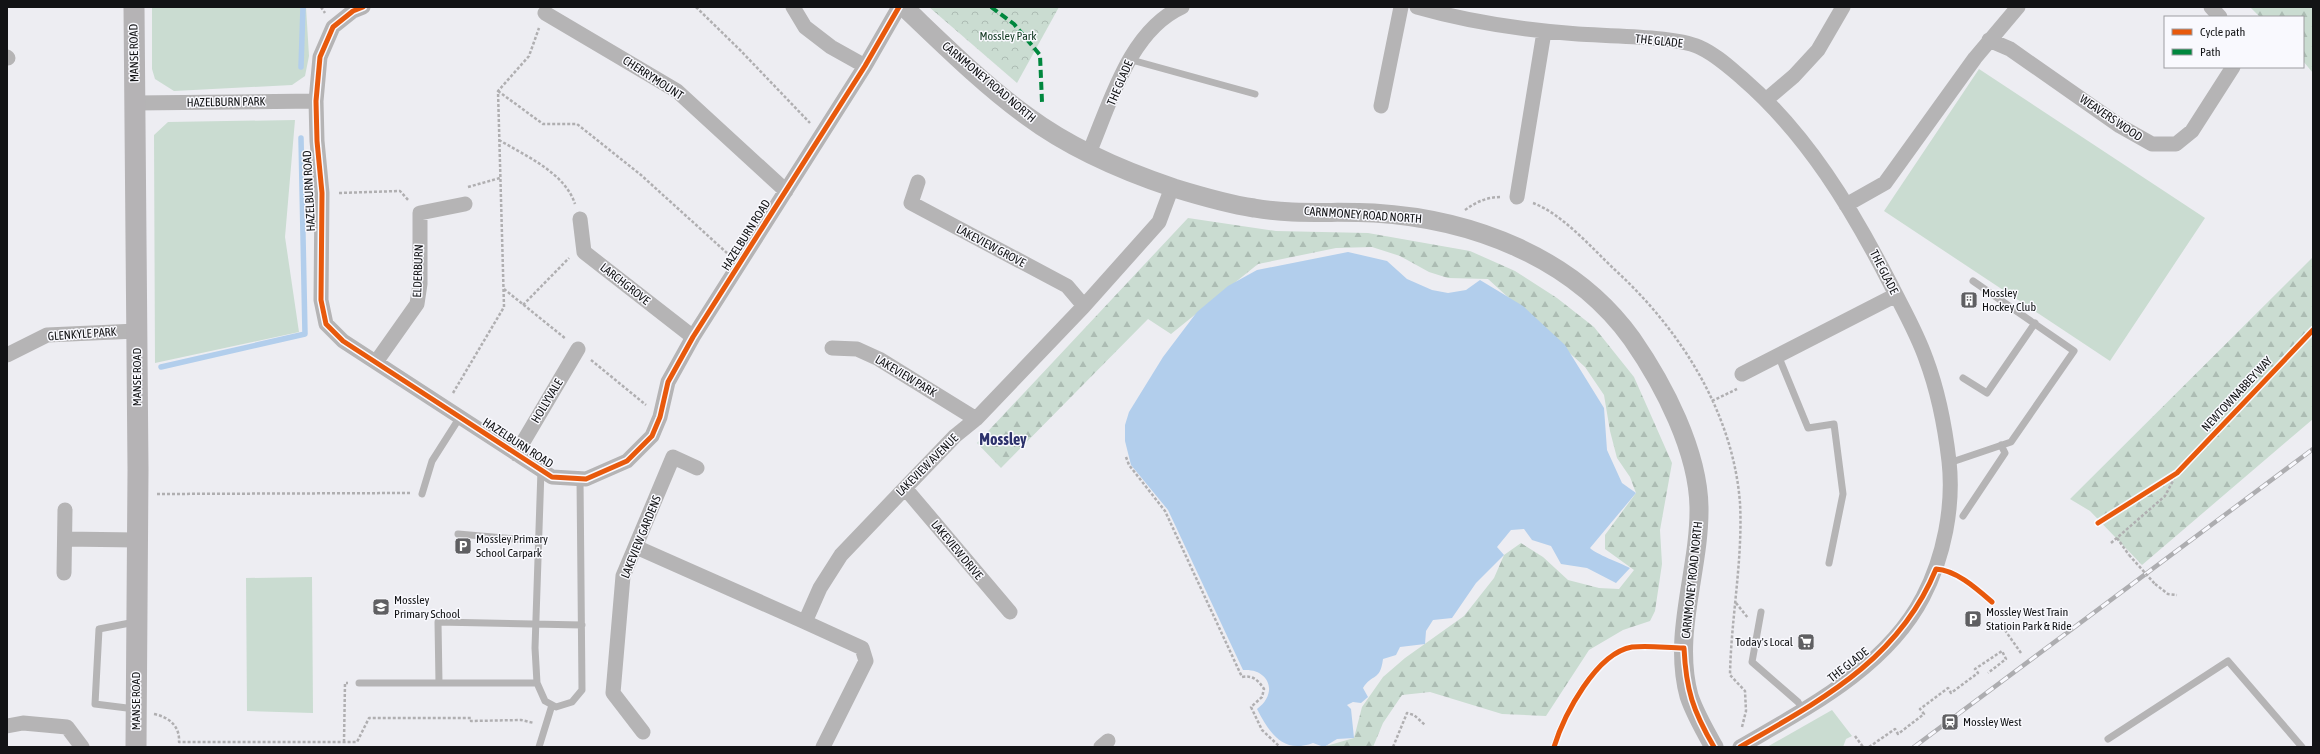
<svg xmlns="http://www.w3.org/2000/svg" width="2320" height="754" font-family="'Asap Condensed',sans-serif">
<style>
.grass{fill:#cadcd1}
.forest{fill:url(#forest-firs)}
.park{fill:url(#park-crowns)}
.water{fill:#b2ceec}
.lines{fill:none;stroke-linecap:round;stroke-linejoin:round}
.stream{stroke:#b2ceec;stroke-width:5.5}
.path{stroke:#b0afb1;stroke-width:2.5;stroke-dasharray:3 2;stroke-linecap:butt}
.service{stroke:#b5b4b5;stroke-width:7}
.minor{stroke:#b5b4b5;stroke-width:15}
.tertiary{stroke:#b5b4b5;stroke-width:19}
.secondary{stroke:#b5b3b5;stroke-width:21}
.rail-casing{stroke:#adadb0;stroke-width:4.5}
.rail{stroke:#f9f9fe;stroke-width:3;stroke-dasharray:9;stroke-linecap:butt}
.path-bridge{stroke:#b0afb1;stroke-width:2.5;stroke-dasharray:3 2;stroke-linecap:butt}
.quiet{stroke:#00873e;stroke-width:4;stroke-dasharray:8 4;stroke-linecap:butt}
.cycleway-casing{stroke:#f9f9fe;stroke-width:8}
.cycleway{stroke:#e8590c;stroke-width:5}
.labels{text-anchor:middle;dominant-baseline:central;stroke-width:3;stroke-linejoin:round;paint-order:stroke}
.park-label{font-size:12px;fill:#103820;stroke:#f9f9fe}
.street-label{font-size:12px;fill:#121315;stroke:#f9f9fe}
.poi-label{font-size:12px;fill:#121315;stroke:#f9f9fe;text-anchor:start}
.district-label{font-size:16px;font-weight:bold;fill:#2d326c;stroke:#f9f9fe}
</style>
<defs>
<pattern id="forest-firs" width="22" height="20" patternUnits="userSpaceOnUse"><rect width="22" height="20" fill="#cadcd1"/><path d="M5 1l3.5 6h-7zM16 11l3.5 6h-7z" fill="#acbcb3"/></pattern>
<pattern id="park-crowns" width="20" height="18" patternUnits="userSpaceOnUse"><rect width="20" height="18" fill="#cadcd1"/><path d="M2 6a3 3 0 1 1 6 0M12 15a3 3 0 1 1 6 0" fill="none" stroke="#acbcb3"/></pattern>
</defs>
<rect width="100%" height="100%" fill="#ededf2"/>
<!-- grass -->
<path class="grass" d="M152 7H306L309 56 305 76 292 85 174 91 155 79 152 69Z
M1979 69 2205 218 2110 361 1884 211Z
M295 120 285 237 299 332 155 363 154 135 168 122Z
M312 577 313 713 247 711 246 578Z
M1832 710 1852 736 1846 739 1843 747H1767Z"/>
<!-- forest -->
<path class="forest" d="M2250 7H2313V73L2303 61V17H2260Z
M1188 218 1276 231 1368 233 1470 251 1515 271 1557 298 1594 327 1634 377 1672 463 1660 530 1662 564 1655 611 1650 621 1623 630 1589 650 1546 716 1502 714 1430 692 1402 695 1383 723 1373 747 1326 746 1354 738 1362 707 1383 677 1405 658 1464 616 1494 578 1504 555 1521 543 1543 557 1568 580 1599 588 1619 589 1634 570 1605 549V535L1636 493 1630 477 1617 458 1610 431 1604 395 1585 367 1488 279 1448 278 1429 272 1400 256 1372 247 1336 248 1258 264 1171 334 1148 319 1001 468 977 443Z
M2313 257V419L2142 565 2090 511 2070 499Z"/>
<!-- park -->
<path class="park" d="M929 7H1059L1017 83Z"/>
<!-- water -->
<path class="water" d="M1348 252 1387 261 1407 279 1432 290 1448 293 1466 290 1480 280 1523 306 1565 345 1604 408 1607 450 1622 483 1636 493 1590 548C1596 554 1620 563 1630 568L1616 583 1587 568 1561 564 1551 546 1532 540 1524 529 1511 530 1497 547 1504 555 1476 583 1452 618 1433 620 1426 631 1425 644 1400 647 1396 655 1383 659C1380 682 1372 673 1363 688L1368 697 1361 703 1353 702 1347 705 1351 709 1354 738 1337 739 1324 747 1313 743C1283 754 1270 734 1257 709 1279 693 1269 668 1243 670L1168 510 1131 465 1125 441V425L1129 412 1163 357 1197 312 1228 286 1257 270Z"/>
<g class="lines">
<!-- stream -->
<path class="stream" d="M301 67 303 7
M161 367 305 334 301 138"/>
<!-- path -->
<path class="path" d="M321 7 325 13
M696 7 741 51 810 123
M498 91 543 124H577L641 175 727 253
M499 140C526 156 565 173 575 204
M468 187 500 178
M339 193 400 191 409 201
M1533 203C1561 213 1592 248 1614 269 1680 329 1733 412 1740 503 1743 560 1731 618 1730 675L1745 691 1746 711 1742 727
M1465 210C1476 202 1487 197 1501 197
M504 289 566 339
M523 305 569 258
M591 360 646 405
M453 393 504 307 498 91 529 56 539 28
M1712 401 1737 389
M1126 457 1129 465 1165 511 1242 677C1253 675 1258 680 1264 689L1262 697 1251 707 1262 730 1280 747
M157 494 410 493
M2117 538 2129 555
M2111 543 2165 496 2177 473
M2155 584 2168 594 2177 595
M1736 603 1748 618
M2002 626 2021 653
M154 714C169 717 180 726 179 742H357L369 718H471V721L521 720 534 723
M1855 736 1863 747
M344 742 345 683H348
M1393 747 1407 713 1414 715 1425 725
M1869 747 1895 729 1898 734 1924 714 1920 709 1948 688 1951 693 1978 673 1975 669 2002 651 2006 659 1988 673"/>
<!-- service -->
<path class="service" d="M1128 59 1255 94
M1778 355 1808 428 1834 424 1843 494 1829 563
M1963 378 1987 393 2035 323
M1949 463 2011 442 2074 351 1973 281
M541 470 535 648 537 683 545 701 556 707 572 702 582 690 580 478
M422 494 432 461 460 417
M1963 516 2005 453 2001 445
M458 534 538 541
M1936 569C1956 570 1977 589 1992 602
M1761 612 1752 662 1798 702 1803 710
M135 622 99 629 95 704 135 709
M359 683H439
M537 683H439L438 622 582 625
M2108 739 2228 661 2302 747
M539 747 552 705
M1554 747C1563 715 1597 651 1633 647 1649 645 1666 648 1682 648"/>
<!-- minor -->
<path class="minor" d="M363 7 353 11 333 27 320 57 316 101 317 141 322 193 321 300 326 324 343 341 552 477 586 479 627 461 652 436 660 417 668 382 693 337 865 66 899 7
M793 7 805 27 831 47 865 66
M1417 7C1469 22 1524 30 1578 34 1607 36 1675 36 1699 47 1715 54 1729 67 1742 78 1807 134 1852 209 1891 285 1903 309 1917 333 1926 359 1938 391 1945 427 1949 461 1954 506 1944 557 1923 597 1886 668 1807 708 1740 747
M2211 7 2220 17
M545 13 677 91 786 191
M1989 40 2010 49 2120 126 2152 144H2176L2192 131 2233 67
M7 57 8 58
M1767 99 1794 76 1818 50 1843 7
M135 103 316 101
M1381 106 1401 7
M1089 153C1110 104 1129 31 1182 7
M918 182 911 203 1067 286 1084 306
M1517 197 1544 32
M1846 205 1885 183 1975 58 2018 7
M580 219 584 252 693 337
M832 348 857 349 879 359 976 419
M7 355 47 335 137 331
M376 362 417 304 420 284V213L465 204
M1742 374 1896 295
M516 454 578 349
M905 488 1010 612
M65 539 137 540
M636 547 805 622
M64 573 65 510
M7 726 23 723 67 727 82 747
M643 732 613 693 623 576 673 457 697 468
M823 747 866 661 862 648 805 622 820 588 841 555 905 488 955 436 976 419 1084 306 1159 222 1172 187
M1101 747 1108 741"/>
<!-- tertiary -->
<path class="tertiary" d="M904 7C943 44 983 84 1027 116 1070 148 1123 171 1174 188 1200 196 1227 204 1254 208 1293 215 1334 211 1374 213 1472 219 1573 257 1632 339 1664 385 1698 451 1699 507 1700 570 1672 634 1689 696 1695 714 1705 731 1714 747"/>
<!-- secondary -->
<path class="secondary" d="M134 7 138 470 136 747"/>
<!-- rail casing -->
<g class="rail-casing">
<path id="rail" d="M1914 747 2313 449"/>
</g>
<!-- rail -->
<use href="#rail" class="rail"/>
<!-- path-bridge -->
<path class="path-bridge" d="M2129 555 2155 584"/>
<!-- quiet -->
<path class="quiet" d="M991 7 1014 24 1040 55 1042 102"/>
<!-- cycleway casing -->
<g class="cycleway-casing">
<path id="cycleway" d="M363 7 353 11 333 27 320 57 316 101 317 141 322 193 321 300 326 324 343 341 552 477 586 479 627 461 652 436 660 417 668 382 693 337 865 66 899 7
M2098 523 2177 473 2313 330
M1554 747C1564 715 1596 653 1632 647 1649 645 1668 648 1684 648 1686 690 1693 711 1714 747
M1740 747C1821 700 1899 660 1936 569 1956 570 1977 589 1992 602"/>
</g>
<!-- cycleway -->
<use href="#cycleway" class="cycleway"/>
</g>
<!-- icons -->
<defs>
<g id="building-square" transform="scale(0.9)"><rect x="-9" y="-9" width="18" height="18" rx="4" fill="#5f5f62" stroke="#f9f9fe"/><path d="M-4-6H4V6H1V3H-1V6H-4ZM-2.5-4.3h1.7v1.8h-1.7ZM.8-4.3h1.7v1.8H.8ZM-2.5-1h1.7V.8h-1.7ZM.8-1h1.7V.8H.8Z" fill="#fff"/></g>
<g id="parking-square" transform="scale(0.9)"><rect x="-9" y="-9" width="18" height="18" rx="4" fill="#5f5f62" stroke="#f9f9fe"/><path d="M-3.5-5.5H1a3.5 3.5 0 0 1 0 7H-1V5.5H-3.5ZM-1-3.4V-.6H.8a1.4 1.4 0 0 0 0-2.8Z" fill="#fff"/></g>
<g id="school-square" transform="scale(0.9)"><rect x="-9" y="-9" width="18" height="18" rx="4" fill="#5f5f62" stroke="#f9f9fe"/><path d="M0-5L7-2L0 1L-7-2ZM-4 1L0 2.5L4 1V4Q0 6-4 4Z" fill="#fff"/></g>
<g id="supermarket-square" transform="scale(0.9)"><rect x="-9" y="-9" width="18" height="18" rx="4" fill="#5f5f62" stroke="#f9f9fe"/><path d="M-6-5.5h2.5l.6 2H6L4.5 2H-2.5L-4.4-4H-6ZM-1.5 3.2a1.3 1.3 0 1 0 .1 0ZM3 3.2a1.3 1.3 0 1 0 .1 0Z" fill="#fff"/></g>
<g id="station-square" transform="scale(0.9)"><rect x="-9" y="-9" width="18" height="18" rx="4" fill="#5f5f62" stroke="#f9f9fe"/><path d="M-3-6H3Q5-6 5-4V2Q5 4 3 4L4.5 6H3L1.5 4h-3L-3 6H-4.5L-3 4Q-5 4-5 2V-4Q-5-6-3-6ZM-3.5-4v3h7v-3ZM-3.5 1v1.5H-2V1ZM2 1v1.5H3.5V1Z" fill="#fff"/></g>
</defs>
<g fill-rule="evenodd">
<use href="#building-square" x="1969" y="300"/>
<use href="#parking-square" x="463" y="546"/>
<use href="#school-square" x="381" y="607"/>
<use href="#parking-square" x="1973" y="619"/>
<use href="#supermarket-square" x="1806" y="642"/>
<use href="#station-square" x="1950" y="722"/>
</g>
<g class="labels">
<!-- park labels -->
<g class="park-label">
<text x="1008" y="36">Mossley Park</text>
</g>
<!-- street labels -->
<g class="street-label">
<text transform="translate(1659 41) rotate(6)">THE GLADE</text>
<text transform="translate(134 53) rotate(-91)">MANSE ROAD</text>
<text transform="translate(653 78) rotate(33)">CHERRYMOUNT</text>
<text transform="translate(989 82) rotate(40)">CARNMONEY ROAD NORTH</text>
<text transform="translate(1120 83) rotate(-67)">THE GLADE</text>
<text transform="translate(226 102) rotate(-1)">HAZELBURN PARK</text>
<text transform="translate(2111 118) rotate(34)">WEAVERS WOOD</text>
<text transform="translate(309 191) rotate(-93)">HAZELBURN ROAD</text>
<text transform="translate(1363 215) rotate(4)">CARNMONEY ROAD NORTH</text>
<text transform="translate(746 235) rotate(-58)">HAZELBURN ROAD</text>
<text transform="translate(991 246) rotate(28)">LAKEVIEW GROVE</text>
<text transform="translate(418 271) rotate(-88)">ELDERBURN</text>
<text transform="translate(1884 272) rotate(63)">THE GLADE</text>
<text transform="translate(625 284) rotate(38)">LARCHGROVE</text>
<text transform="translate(82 334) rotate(-4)">GLENKYLE PARK</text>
<text transform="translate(906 376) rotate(31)">LAKEVIEW PARK</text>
<text transform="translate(137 377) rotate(-90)">MANSE ROAD</text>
<text transform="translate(2237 394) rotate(-47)">NEWTOWNABBEY WAY</text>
<text transform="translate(547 401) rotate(-59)">HOLLYVALE</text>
<text transform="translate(518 443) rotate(33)">HAZELBURN ROAD</text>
<text transform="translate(927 465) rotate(-45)">LAKEVIEW AVENUE</text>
<text transform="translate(641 537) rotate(-68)">LAKEVIEW GARDENS</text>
<text transform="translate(957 550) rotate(50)">LAKEVIEW DRIVE</text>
<text transform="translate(1692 580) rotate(-84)">CARNMONEY ROAD NORTH</text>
<text transform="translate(1848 665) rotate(-38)">THE GLADE</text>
<text transform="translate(136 701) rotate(-90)">MANSE ROAD</text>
</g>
<!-- poi labels -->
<g class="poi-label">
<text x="1982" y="293">Mossley<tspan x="1982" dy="14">Hockey Club</tspan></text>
<text x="476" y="539">Mossley Primary<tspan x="476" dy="14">School Carpark</tspan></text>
<text x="394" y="600">Mossley<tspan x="394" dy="14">Primary School</tspan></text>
<text x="1986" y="612">Mossley West Train<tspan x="1986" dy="14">Statioin Park &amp; Ride</tspan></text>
<text x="1793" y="642" text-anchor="end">Today's Local</text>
<text x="1963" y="722">Mossley West</text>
</g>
<!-- district labels -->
<g class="district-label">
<text x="1003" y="439">Mossley</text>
</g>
</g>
<!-- border -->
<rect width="2320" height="754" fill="none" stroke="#121315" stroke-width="16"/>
<!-- legend -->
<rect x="2164" y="16" width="140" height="52" fill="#f9f9fe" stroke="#9d9da1"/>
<rect x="2172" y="29" width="20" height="6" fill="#e8590c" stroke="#9d9da1"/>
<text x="2200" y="36" font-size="12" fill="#121315">Cycle path</text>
<rect x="2172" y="49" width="20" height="6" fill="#00873e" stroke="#9d9da1"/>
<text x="2200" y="56" font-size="12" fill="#121315">Path</text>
</svg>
